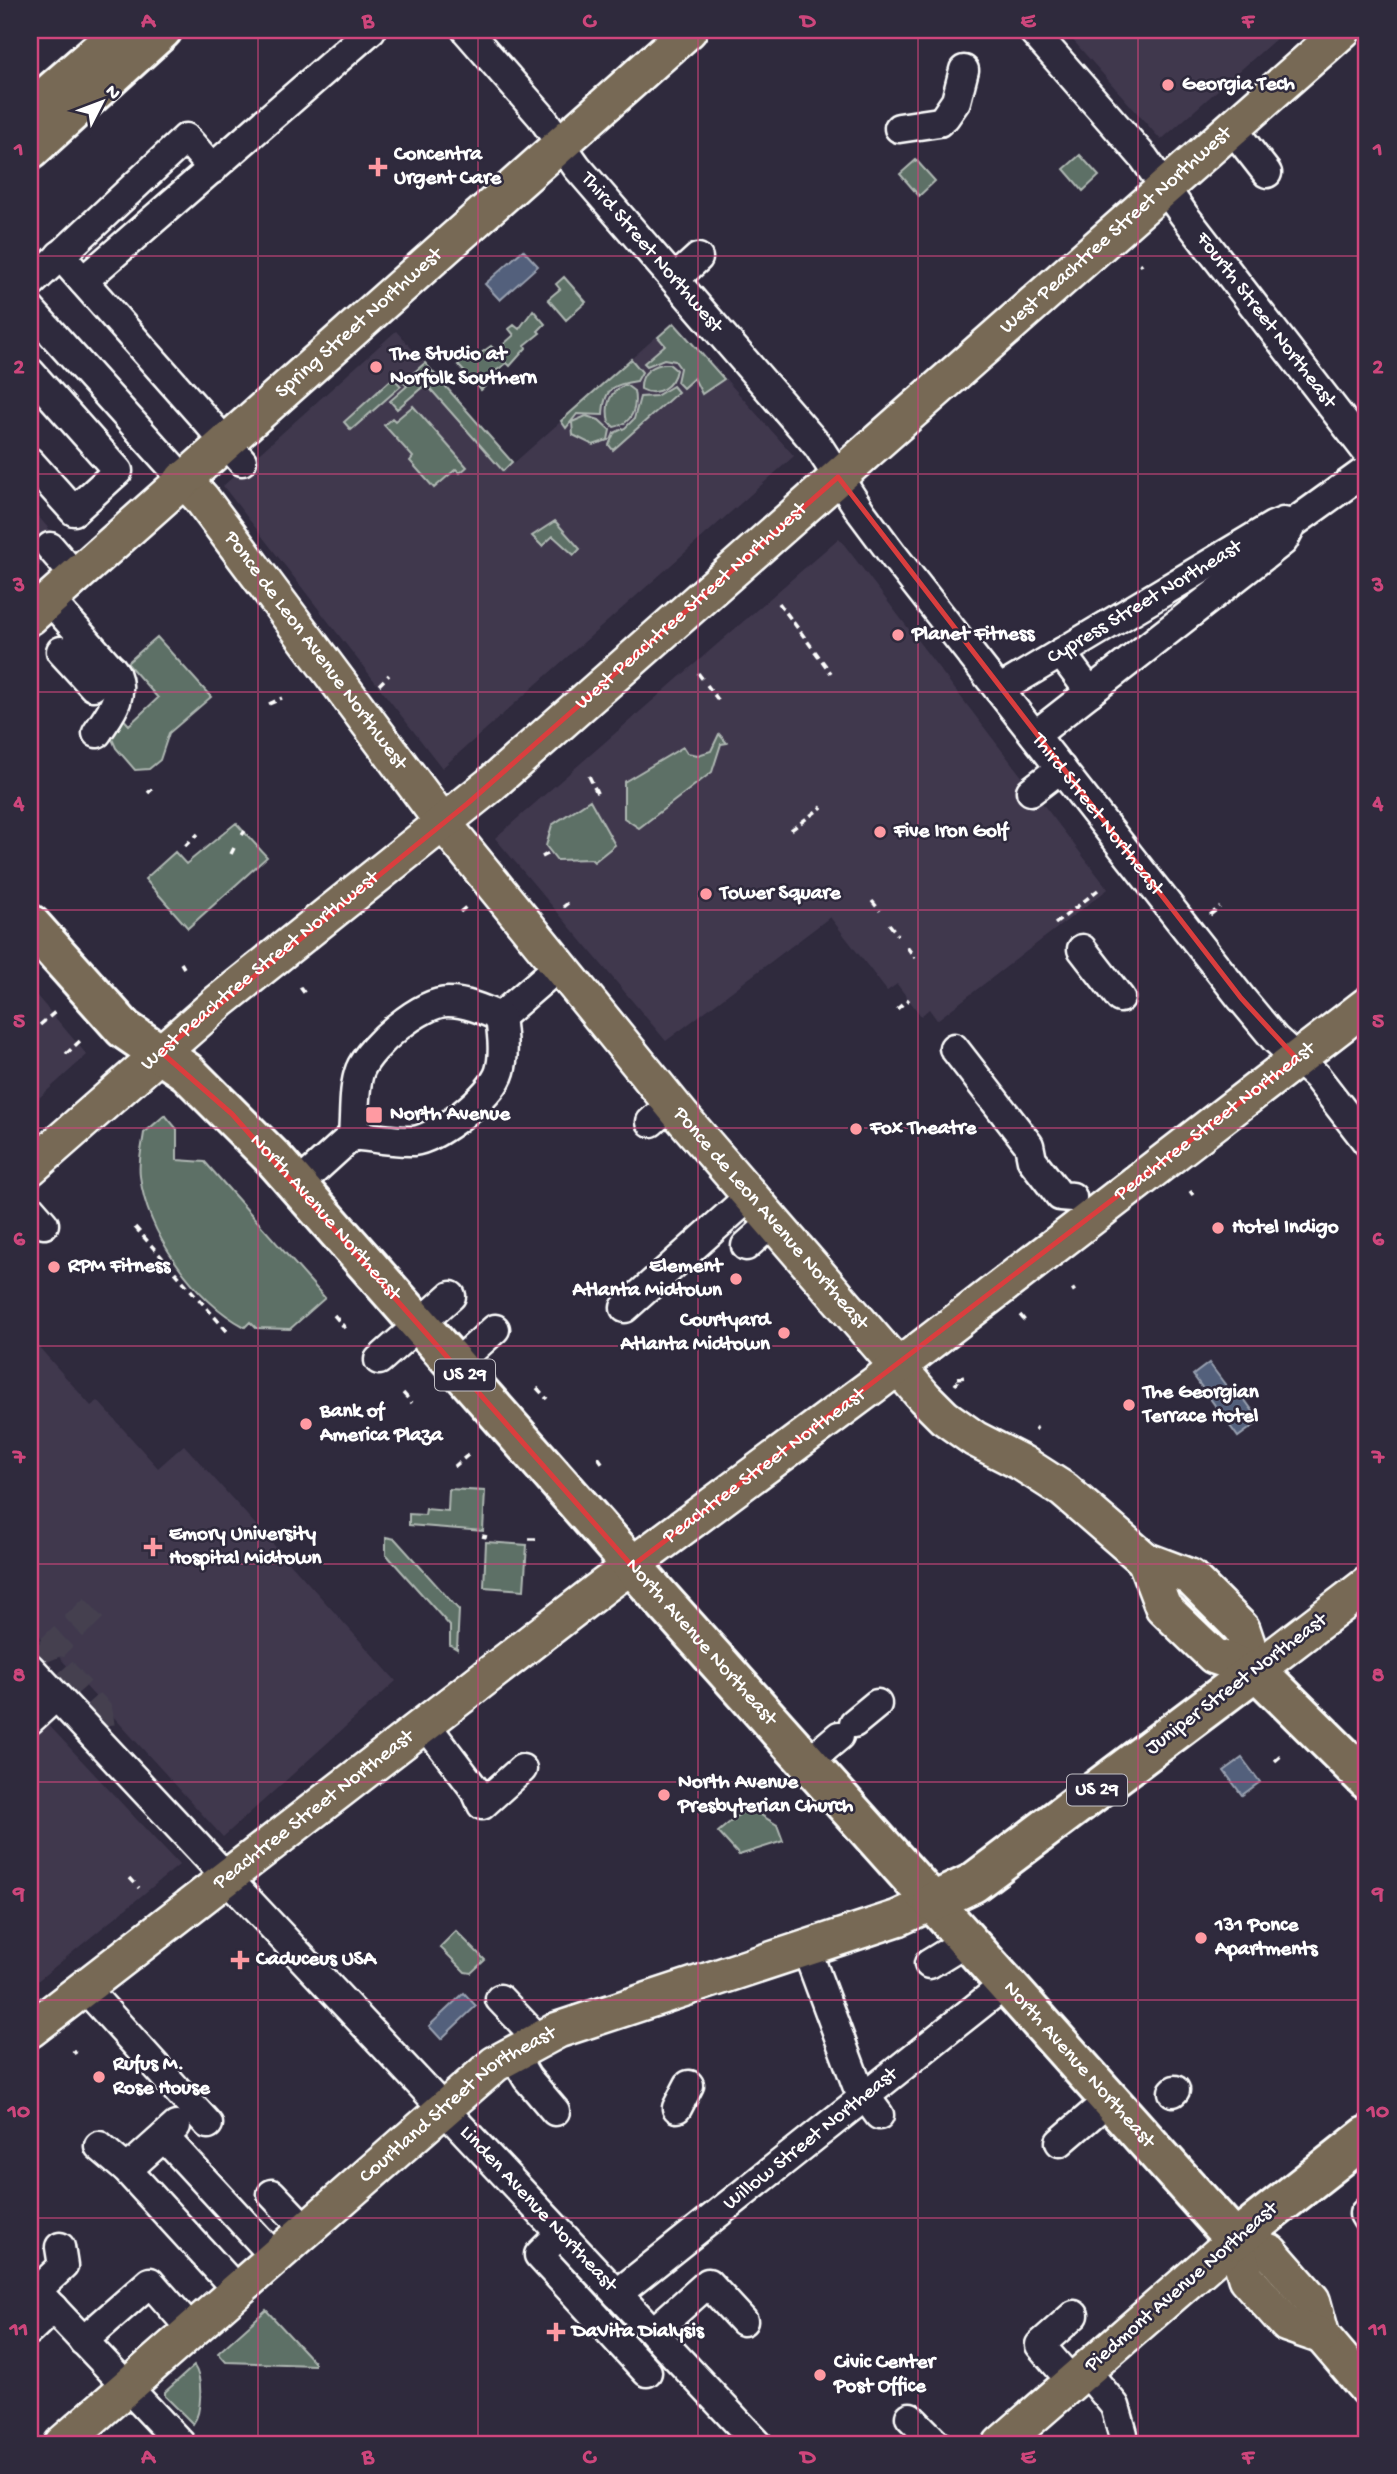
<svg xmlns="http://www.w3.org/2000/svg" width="1397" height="2474" font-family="'Gochi Hand',sans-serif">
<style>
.built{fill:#40384e}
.green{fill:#5d6f66;stroke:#aeb7b2;stroke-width:2}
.water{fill:#53617c;stroke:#98a0b0;stroke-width:2}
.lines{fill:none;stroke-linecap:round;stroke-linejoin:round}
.minor-tunnel{stroke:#443f50;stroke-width:28;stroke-dasharray:28 14;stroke-linecap:butt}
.minor-casing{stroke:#fff;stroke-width:33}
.major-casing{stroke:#fff;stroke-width:40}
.highway-casing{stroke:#fff;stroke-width:44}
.path{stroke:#fff;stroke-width:3.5;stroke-dasharray:7 5;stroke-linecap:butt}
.minor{stroke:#2f2a3d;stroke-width:28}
.major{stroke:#776954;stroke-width:35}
.highway{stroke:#776954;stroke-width:38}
.marked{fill:none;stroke:#da3e3e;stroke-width:5;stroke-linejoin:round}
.grid{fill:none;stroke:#ce467c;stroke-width:2;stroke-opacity:0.55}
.poi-dot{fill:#ff9aa2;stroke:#2f2a3d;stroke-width:2.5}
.labels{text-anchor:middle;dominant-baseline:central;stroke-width:5;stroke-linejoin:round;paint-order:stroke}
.shield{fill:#2f2a3d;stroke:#c1bfc5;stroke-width:2}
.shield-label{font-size:19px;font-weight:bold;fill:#fff}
.poi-label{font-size:21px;font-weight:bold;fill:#fff;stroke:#2f2a3d;text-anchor:start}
.street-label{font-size:21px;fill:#fff;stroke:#2f2a3d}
.neatline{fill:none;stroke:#ce467c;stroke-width:2.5}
.grid-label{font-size:23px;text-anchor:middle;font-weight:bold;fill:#ce467c}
</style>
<rect width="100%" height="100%" fill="#2f2a3d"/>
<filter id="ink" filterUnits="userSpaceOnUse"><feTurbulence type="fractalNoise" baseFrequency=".0143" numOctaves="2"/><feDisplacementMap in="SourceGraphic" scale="14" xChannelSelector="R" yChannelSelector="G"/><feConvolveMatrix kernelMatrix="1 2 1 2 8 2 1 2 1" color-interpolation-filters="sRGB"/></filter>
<g filter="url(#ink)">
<!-- built -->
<path class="built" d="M1064 30H1286L1161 140Z
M674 321 794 456 442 768 223 486 396 331 514 463Z
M30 507 63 545 30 574Z
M839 538 1108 889 937 1020 929 1009 921 1016 897 984 887 991 830 917 666 1041 495 838Z
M30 988 87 1055 30 1106Z
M30 1337 91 1406 98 1401 158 1468 184 1445 396 1681 223 1837 30 1625Z
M30 1705 179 1865 30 1987Z"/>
<!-- green -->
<path class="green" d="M1080 155 1099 176 1083 191 1064 169Z
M916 160 935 181 919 196 900 174Z
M564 277 586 302 566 320 548 299 560 289 556 284Z
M533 310 545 324 538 331 540 333 525 345 526 348 510 366 507 363 490 375 493 379 481 390 458 365 470 354 474 358 491 346 496 351 514 335 509 329 514 325 519 329Z
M674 323 724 379 702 394 694 378 683 388 677 382 680 368 675 361 664 359 647 366 644 363 665 345 658 337Z
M631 359 642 372 637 381C615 384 604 387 603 415L577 414 566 428 561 421Z
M425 363 512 462 503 471 426 384 397 409 390 401 407 386 403 382Z
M669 364 676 370C673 386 657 398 641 389 640 372 654 363 669 364Z
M393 378 401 386 351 430 344 422Z
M626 385 634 391C637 407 633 424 614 427L609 422C605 406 609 390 626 385Z
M673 386 678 392 613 450 609 445 614 433 625 428 634 419 640 397 656 396Z
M413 406 467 467 460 473 456 469 434 488 410 461 413 457 384 425 392 418 395 421Z
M586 416 599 420 610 430 608 440 593 445 573 435 572 422Z
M555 521 580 549 574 555 553 536 542 546 532 536Z
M157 637 211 697 169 733 160 760 149 769 135 770 116 748 109 732 120 715 129 725 158 698 127 663Z
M719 734 727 743 721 744 712 772 639 828 624 818V782L683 747 687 753 698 755 711 751Z
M590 800 615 845 594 862 591 859 557 860 546 846 552 825Z
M236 823 267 857 188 928 145 879 175 852 186 864Z
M165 1115 177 1129V1160L205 1162 325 1298 290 1329 256 1328 250 1322 245 1327C194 1300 147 1233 140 1176 138 1162 142 1147 144 1133Z
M449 1489 485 1491 483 1531 409 1525V1514L425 1515 426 1509 448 1511Z
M386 1537 395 1539 459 1610 457 1649 450 1645V1626L386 1554Z
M486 1542 527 1545 524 1590 484 1587Z
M748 1807 777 1825 783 1841 739 1855 718 1832Z
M456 1931 485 1960 471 1973 465 1972 440 1947Z
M266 2310 314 2362V2365L226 2362 218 2353Z
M194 2366C203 2378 202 2412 193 2424L165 2396V2392Z"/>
<!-- water -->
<path class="water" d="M523 250 538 266 500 300 485 284Z
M1209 1363 1233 1395 1239 1392 1260 1421 1238 1437 1193 1375Z
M1242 1758 1260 1782 1242 1795 1224 1771Z
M464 1993 476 2006 441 2039 429 2026Z"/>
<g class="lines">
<!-- minor-tunnel -->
<path class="minor-tunnel" d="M94 1608 53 1646 51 1654 55 1663 99 1712 103 1747"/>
<!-- minor casing -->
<g class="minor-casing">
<g id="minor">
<path id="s1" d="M466 30 541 116 577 167 818 446 861 512 893 555 1241 998 1275 1039 1316 1076 1367 1142"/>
<path id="s2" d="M1032 30 1144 158 1184 215 1367 452"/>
<path d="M945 117 956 101 964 70"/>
<path d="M899 128 939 122"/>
<path d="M1232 128 1267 173"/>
<path d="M60 255 242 461"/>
<path d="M675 279 698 258"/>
<path d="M83 281 371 30"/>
<path d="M30 284 186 138 213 169"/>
<path d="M30 309 183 479"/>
<path d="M30 372 118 471 74 511 30 462"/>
<path d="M50 547 75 576"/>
<path d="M49 599 115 673C125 698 110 713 97 733"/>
<path d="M61 651 93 686 112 669"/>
<path d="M1061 653 1090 692"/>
<path id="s3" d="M999 690 1273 526 1283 522 1292 524"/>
<path d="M1035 735 1283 541 1292 524 1367 470"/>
<path d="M1031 791 1061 768"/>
<path d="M1082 949 1120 998"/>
<path d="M500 1017 560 965"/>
<path d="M954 1048 1029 1145 1032 1160 1060 1196 1072 1197"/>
<path d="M651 1122 672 1103"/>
<path d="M353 1135C372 1137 394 1142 413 1141 437 1139 494 1094 500 1071 505 1054 502 1033 500 1017"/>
<path d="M298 1185 353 1135C355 1116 353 1088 360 1070 370 1046 421 1002 448 1002 466 1002 484 1010 500 1017"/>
<path d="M30 1208 44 1224"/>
<path d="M746 1246 773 1222"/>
<path d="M625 1308 750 1196"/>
<path d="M379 1360 451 1296"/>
<path d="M455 1365 495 1329"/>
<path id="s4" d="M30 1668 758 2444"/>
<path d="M30 1720 56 1696"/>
<path d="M854 1723 877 1704"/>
<path d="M426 1725 476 1791 482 1805 522 1769"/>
<path d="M807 1763 839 1736"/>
<path d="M806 1948 857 2085 879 2115"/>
<path d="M929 1964 968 1940"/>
<path d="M85 1988 208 2124"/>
<path d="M500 1999 539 2040"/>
<path d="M513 2054 527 2078 555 2111"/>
<path d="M1173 2092 1175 2090"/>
<path d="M677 2108 689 2085"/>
<path d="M164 2137 275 2257"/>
<path d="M1060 2142 1110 2099"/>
<path d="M99 2146 127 2170 237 2290"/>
<path d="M127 2170 176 2126"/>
<path d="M272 2194 306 2230"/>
<path d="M1367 2211 1364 2214 1367 2219"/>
<path d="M560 2234 539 2255 647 2372"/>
<path d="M30 2284 181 2444"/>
<path d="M36 2291 63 2266 60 2247"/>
<path id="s5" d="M617 2294 1007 1983"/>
<path d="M30 2330 53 2308"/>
<path d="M653 2332 708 2283 743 2321"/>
<path d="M83 2341 150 2282 192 2330"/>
<path d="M1086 2371 1115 2406 1123 2434"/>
<path d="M1073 2383 1040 2345 1074 2315"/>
<path d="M910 2417 937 2444"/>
</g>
</g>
<!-- major casing -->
<g class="major-casing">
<g id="major">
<path id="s6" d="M183 479 201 498 444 824 683 1118 924 1397 944 1417 975 1439 1022 1463 1064 1490 1145 1560 1190 1577 1242 1629 1256 1670"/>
<path id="s7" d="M30 617 689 30"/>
<path id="s8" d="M30 1168 220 1001 490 785 1343 30"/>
<path d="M1145 1560 1163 1607 1214 1656 1256 1670"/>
<path d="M1256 1670 1367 1585"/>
<path id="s9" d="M30 2030 601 1588 878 1382 1367 1005"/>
<path d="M1235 2240 1270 2252 1312 2300 1322 2336 1367 2389"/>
<path d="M1235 2240 1246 2278 1287 2324 1322 2336"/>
<path id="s10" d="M62 2444 495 2064 558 2030 898 1918 933 1902"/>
<path d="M1001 2444 1235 2240"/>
</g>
</g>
<!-- highway casing -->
<g class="highway-casing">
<g id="highway">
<path d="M30 111 123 30"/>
<path d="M30 150 162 30"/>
<path id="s11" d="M30 924 124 1029 187 1072 274 1159 657 1594 1235 2240 1367 2136"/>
<path d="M933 1902 973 1883 1256 1670 1367 1780"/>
</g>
</g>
<!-- path -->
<path class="path" d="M1140 263 1142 266
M779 603 831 673
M698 673 704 681
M379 685 389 675
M707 685 719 701
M269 704 282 698
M589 776 598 795
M148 793 152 789
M791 830 822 807
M242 835 245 831
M195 837 198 834
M185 846 191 840
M231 854 234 848
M542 857 551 852
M872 901 880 911
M563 907 568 903
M460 912 466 907
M1210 915 1220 907
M889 924 898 935
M1055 924 1098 890
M907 947 915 958
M181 963 184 968
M300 987 306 995
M897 1009 909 999
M40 1025 55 1012
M66 1054 81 1040
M1190 1191 1193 1195
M135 1227 227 1331
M1072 1291 1075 1289
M334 1315 345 1328
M1020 1315 1026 1322
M957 1378 967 1377
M955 1385 958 1381
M537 1388 547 1399
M403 1393 412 1403
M1035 1430 1037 1427
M598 1457 603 1464
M454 1467 468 1455
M482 1536 487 1537
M529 1539H536
M1275 1761 1283 1754
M130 1878 139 1888
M73 2050 76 2054"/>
<!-- minor -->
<use href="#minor" class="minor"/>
<!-- major -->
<use href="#major" class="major"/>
<!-- highway -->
<use href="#highway" class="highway"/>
</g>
</g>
<!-- marked area -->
<path class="marked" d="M838 477 1241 998 1297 1059 632 1566 232 1114 161 1052 467 804Z"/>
<!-- grid -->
<path class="grid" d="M258 30V2444M478 30V2444M698 30V2444M918 30V2444M1138 30V2444M30 256H1367M30 474H1367M30 692H1367M30 910H1367M30 1128H1367M30 1346H1367M30 1564H1367M30 1782H1367M30 2000H1367M30 2218H1367"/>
<!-- markers -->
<g class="poi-dot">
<circle cx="1168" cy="85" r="7"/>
<path d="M374.5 156.5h7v7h7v7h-7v7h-7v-7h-7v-7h7z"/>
<circle cx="376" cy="367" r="7"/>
<circle cx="898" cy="635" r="7"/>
<circle cx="880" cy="832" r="7"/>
<circle cx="706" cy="894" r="7"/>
<rect x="365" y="1106" width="18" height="18" rx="3.5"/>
<circle cx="856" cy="1129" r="7"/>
<circle cx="1218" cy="1228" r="7"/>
<circle cx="54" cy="1267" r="7"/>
<circle cx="736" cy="1279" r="7"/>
<circle cx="784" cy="1333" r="7"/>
<circle cx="1129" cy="1405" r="7"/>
<circle cx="306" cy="1424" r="7"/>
<path d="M149.5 1536.5h7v7h7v7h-7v7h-7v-7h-7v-7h7z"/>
<circle cx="664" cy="1795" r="7"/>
<circle cx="1201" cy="1938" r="7"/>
<path d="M236.5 1949.5h7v7h7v7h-7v7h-7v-7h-7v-7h7z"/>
<circle cx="99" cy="2077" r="7"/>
<path d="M552.5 2321.5h7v7h7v7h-7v7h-7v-7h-7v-7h7z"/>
<circle cx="820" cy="2375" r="7"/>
</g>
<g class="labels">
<!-- shield labels -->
<g class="shield">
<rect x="435" y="1359.5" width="60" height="31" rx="5"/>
<rect x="1067" y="1774.5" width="60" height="31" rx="5"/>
</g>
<g class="shield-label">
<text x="465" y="1375">US 29</text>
<text x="1097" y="1790">US 29</text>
</g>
<!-- poi labels -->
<g class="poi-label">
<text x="1182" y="85">Georgia Tech</text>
<text x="394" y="155">Concentra<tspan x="394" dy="24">Urgent Care</tspan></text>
<text x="390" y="355">The Studio at<tspan x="390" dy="24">Norfolk Southern</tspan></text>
<text x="912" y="635">Planet Fitness</text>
<text x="894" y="832">Five Iron Golf</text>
<text x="720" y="894">Tower Square</text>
<text x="390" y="1115">North Avenue</text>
<text x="870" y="1129">Fox Theatre</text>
<text x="1232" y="1228">Hotel Indigo</text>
<text x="68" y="1267">RPM Fitness</text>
<text x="722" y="1267" text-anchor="end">Element<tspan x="722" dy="24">Atlanta Midtown</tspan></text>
<text x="770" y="1321" text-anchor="end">Courtyard<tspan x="770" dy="24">Atlanta Midtown</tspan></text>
<text x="1143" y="1393">The Georgian<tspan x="1143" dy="24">Terrace Hotel</tspan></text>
<text x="320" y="1412">Bank of<tspan x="320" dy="24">America Plaza</tspan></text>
<text x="169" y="1535">Emory University<tspan x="169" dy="24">Hospital Midtown</tspan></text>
<text x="678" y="1783">North Avenue<tspan x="678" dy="24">Presbyterian Church</tspan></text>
<text x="1215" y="1926">131 Ponce<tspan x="1215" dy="24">Apartments</tspan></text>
<text x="256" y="1960">Caduceus USA</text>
<text x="113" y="2065">Rufus M.<tspan x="113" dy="24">Rose House</tspan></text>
<text x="572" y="2332">DaVita Dialysis</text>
<text x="834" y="2363">Civic Center<tspan x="834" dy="24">Post Office</tspan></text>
</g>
<!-- street labels -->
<g class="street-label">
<text stroke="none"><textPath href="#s8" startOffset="1435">West Peachtree Street Northwest</textPath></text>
<text stroke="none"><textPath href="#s1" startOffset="290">Third Street Northwest</textPath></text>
<text stroke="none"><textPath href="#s2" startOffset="373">Fourth Street Northeast</textPath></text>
<text stroke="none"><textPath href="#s7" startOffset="441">Spring Street Northwest</textPath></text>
<text stroke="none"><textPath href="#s3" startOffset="170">Cypress Street Northeast</textPath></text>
<text stroke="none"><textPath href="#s8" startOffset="868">West Peachtree Street Northwest</textPath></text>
<text stroke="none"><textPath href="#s6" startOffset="217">Ponce de Leon Avenue Northwest</textPath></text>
<text stroke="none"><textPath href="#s1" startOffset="1008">Third Street Northeast</textPath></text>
<text stroke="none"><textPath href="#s8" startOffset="303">West Peachtree Street Northwest</textPath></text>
<text stroke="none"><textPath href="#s9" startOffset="1493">Peachtree Street Northeast</textPath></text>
<text stroke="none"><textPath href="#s11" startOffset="418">North Avenue Northeast</textPath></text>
<text stroke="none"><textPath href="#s6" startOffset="945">Ponce de Leon Avenue Northeast</textPath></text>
<text stroke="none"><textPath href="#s9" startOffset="926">Peachtree Street Northeast</textPath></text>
<text stroke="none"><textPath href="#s11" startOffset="985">North Avenue Northeast</textPath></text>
<text transform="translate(1237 1685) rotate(-37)">Juniper Street Northeast</text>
<text stroke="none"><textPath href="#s9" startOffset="359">Peachtree Street Northeast</textPath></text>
<text stroke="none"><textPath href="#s11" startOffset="1552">North Avenue Northeast</textPath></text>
<text stroke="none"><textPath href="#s10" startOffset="522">Courtland Street Northeast</textPath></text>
<text stroke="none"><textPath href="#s5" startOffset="248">Willow Street Northeast</textPath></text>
<text stroke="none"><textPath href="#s4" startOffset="742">Linden Avenue Northeast</textPath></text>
<text transform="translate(1182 2288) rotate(-41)">Piedmont Avenue Northeast</text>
</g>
</g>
<!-- margin -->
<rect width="1397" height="2474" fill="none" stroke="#2f2a3d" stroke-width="77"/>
<!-- north arrow -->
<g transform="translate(102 102) rotate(48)" stroke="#2f2a3d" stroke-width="5" paint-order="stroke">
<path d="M0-5L12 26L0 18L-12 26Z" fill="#ffffff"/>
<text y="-10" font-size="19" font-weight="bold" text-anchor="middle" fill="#ffffff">N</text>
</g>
<rect x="38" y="38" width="1320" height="2398" class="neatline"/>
<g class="grid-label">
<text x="148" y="27">A</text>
<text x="368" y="27">B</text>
<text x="589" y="27">C</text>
<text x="808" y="27">D</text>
<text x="1028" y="27">E</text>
<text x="1248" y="27">F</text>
<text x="19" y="155">1</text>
<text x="1378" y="155">1</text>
<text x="19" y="373">2</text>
<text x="1378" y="373">2</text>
<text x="19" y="591">3</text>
<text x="1378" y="591">3</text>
<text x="19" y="809">4</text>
<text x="1378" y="809">4</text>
<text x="19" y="1027">5</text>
<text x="1378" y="1027">5</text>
<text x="19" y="1245">6</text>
<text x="1378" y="1245">6</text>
<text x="19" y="1463">7</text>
<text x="1378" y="1463">7</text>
<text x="19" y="1681">8</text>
<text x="1378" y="1681">8</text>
<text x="19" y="1899">9</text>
<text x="1378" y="1899">9</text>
<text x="19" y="2117">10</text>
<text x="1378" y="2117">10</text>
<text x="19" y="2335">11</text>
<text x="1378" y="2335">11</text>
<text x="148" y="2463">A</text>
<text x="368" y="2463">B</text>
<text x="589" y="2463">C</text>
<text x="808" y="2463">D</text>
<text x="1028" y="2463">E</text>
<text x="1248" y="2463">F</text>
</g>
</svg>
